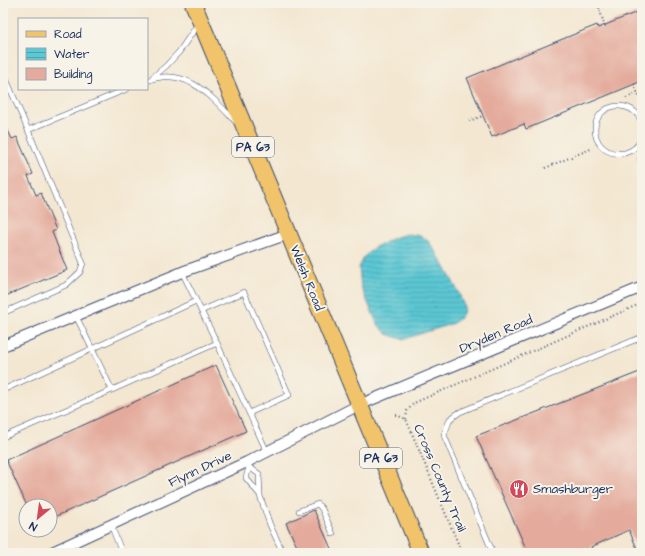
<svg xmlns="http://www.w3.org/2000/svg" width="645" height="556" font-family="'Architects Daughter',sans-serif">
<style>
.water{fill:url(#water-rules);stroke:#3c7c99}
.building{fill:#e4ab9c}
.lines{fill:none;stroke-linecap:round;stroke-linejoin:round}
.lane-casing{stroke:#3b4b6f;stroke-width:6}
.street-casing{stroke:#3b4b6f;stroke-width:12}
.primary-casing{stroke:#3b4b6f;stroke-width:18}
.path{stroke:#3b4b6f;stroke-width:2;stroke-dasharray:1 3;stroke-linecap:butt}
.lane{stroke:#fff;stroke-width:5}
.street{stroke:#fff;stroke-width:10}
.primary{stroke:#f1c36a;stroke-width:16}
.labels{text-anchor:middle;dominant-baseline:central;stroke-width:4;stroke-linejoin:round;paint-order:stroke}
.shield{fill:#f7f3e8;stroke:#5d6a87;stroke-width:1}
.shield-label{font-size:12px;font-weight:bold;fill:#1b2f5e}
.street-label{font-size:13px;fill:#1b2f5e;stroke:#f7f3e8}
.poi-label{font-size:13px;fill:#1b2f5e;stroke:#f7f3e8;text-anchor:start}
</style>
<defs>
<pattern id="water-rules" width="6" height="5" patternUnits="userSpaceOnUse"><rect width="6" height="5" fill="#5cc8d4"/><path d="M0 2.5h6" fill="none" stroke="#4ba3af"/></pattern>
</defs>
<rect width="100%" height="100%" fill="#f7f3e8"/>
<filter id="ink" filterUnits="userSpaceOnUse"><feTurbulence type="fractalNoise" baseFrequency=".025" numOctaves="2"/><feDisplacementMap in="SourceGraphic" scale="8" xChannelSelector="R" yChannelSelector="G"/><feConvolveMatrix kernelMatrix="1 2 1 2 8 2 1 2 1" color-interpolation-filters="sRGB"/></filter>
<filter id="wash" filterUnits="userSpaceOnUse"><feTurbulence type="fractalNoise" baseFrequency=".012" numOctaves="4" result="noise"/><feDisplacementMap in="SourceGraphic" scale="16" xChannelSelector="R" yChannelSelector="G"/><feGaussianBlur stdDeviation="0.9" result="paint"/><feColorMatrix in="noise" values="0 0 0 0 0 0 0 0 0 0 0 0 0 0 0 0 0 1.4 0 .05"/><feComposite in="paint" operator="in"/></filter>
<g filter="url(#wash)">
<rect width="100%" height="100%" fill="#f3e7d1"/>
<!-- water -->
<path class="water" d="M408 234C415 235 423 235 428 241 436 250 463 297 464 308 464 316 457 321 451 324L404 339 395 337 387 334 381 328 377 323 361 287 359 268 363 258 373 248 396 237Z"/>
<g id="blocks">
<!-- building -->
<path class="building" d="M642 10V81L526 129 524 124 492 137 467 78 597 25 598 28Z
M3 120 12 139 17 137 33 174 28 176 36 195 41 193 56 230 52 232 67 270 3 297Z
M216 365 246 431 50 519V506H27L6 460Z
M642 371V553H639L629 530 591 547 594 553H528L476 436Z
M314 510 333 553H300L286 523Z"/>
</g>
</g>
<g filter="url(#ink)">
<use href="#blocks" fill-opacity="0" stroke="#3b4b6f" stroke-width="1"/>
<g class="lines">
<!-- lane casing -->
<g class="lane-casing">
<path id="lane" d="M3 72 28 130
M152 78 166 66 179 52 198 24
M147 81C185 65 211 96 235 121
M642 123C633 97 596 102 595 129 595 157 633 163 642 137
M182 272 217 343 267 452
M201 311 244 292 289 395 249 413
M3 313 66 285 80 272 83 263 28 130 127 89
M76 316 112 390
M3 390 196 301
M3 437 112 390 217 343
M246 462 249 467 259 474 260 496 270 525 283 553
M249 467 246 478 260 495
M299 511 318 504 322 509 333 534
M111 525 122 553
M493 553 444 435 450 419 460 412 642 337"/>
</g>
<!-- street casing -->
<g class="street-casing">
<path id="street" d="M3 346 182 272 288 234
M50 553 247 462 359 405 642 287"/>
</g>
<!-- primary casing -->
<g class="primary-casing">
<path id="primary" d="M193 3 421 553"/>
</g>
<!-- path -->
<path class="path" d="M597 3 606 29
M599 8 610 3
M634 84 642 104
M626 98 637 93
M469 121 483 116
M642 157 637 159 642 170
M545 168 593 148
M396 415 406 419 462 553
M406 419 407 411 414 403 642 303"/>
<!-- lane -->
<use href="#lane" class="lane"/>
<!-- street -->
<use href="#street" class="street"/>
<!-- primary -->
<use href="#primary" class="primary"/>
</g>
</g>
<!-- icons -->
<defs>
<g id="restaurant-disc" transform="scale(1)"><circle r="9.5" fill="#d1495b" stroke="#f7f3e8"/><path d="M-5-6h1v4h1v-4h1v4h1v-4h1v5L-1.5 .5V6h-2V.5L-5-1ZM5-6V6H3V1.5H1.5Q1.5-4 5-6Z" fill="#fff"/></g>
</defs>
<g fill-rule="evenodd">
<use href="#restaurant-disc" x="519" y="489"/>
</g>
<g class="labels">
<!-- shield labels -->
<g class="shield">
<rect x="232" y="137" width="42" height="20" rx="3"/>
<rect x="360" y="448" width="42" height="20" rx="3"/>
</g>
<g class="shield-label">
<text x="253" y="147">PA 63</text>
<text x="381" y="458">PA 63</text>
</g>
<!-- street labels -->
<g class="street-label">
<text transform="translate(307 278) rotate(68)">Welsh Road</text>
<text transform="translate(496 334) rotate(-23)">Dryden Road</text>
<text transform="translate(200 469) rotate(-25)">Flynn Drive</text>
<text transform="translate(440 478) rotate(67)">Cross County Trail</text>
</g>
<!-- poi labels -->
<g class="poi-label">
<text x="533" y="489">Smashburger</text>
</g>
</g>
<!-- margin -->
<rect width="645" height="556" fill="none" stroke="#f7f3e8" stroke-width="16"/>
<!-- legend -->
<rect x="18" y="18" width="130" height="72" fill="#f7f3e8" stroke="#9fa5b1"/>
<rect x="26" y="31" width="20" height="6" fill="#f1c36a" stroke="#9fa5b1"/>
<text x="54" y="38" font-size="12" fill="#1b2f5e">Road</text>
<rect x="26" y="48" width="20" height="12" fill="url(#water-rules)" stroke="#9fa5b1"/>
<text x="54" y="58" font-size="12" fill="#1b2f5e">Water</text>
<rect x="26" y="68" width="20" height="12" fill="#e4ab9c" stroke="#9fa5b1"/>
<text x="54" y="78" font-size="12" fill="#1b2f5e">Building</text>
<!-- north arrow -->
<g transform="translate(38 518) rotate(209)"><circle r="19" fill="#f7f3e8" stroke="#9fa5b1"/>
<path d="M0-3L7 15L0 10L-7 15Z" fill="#d1495b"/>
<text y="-6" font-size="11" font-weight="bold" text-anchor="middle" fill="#1b2f5e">N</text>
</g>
</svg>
